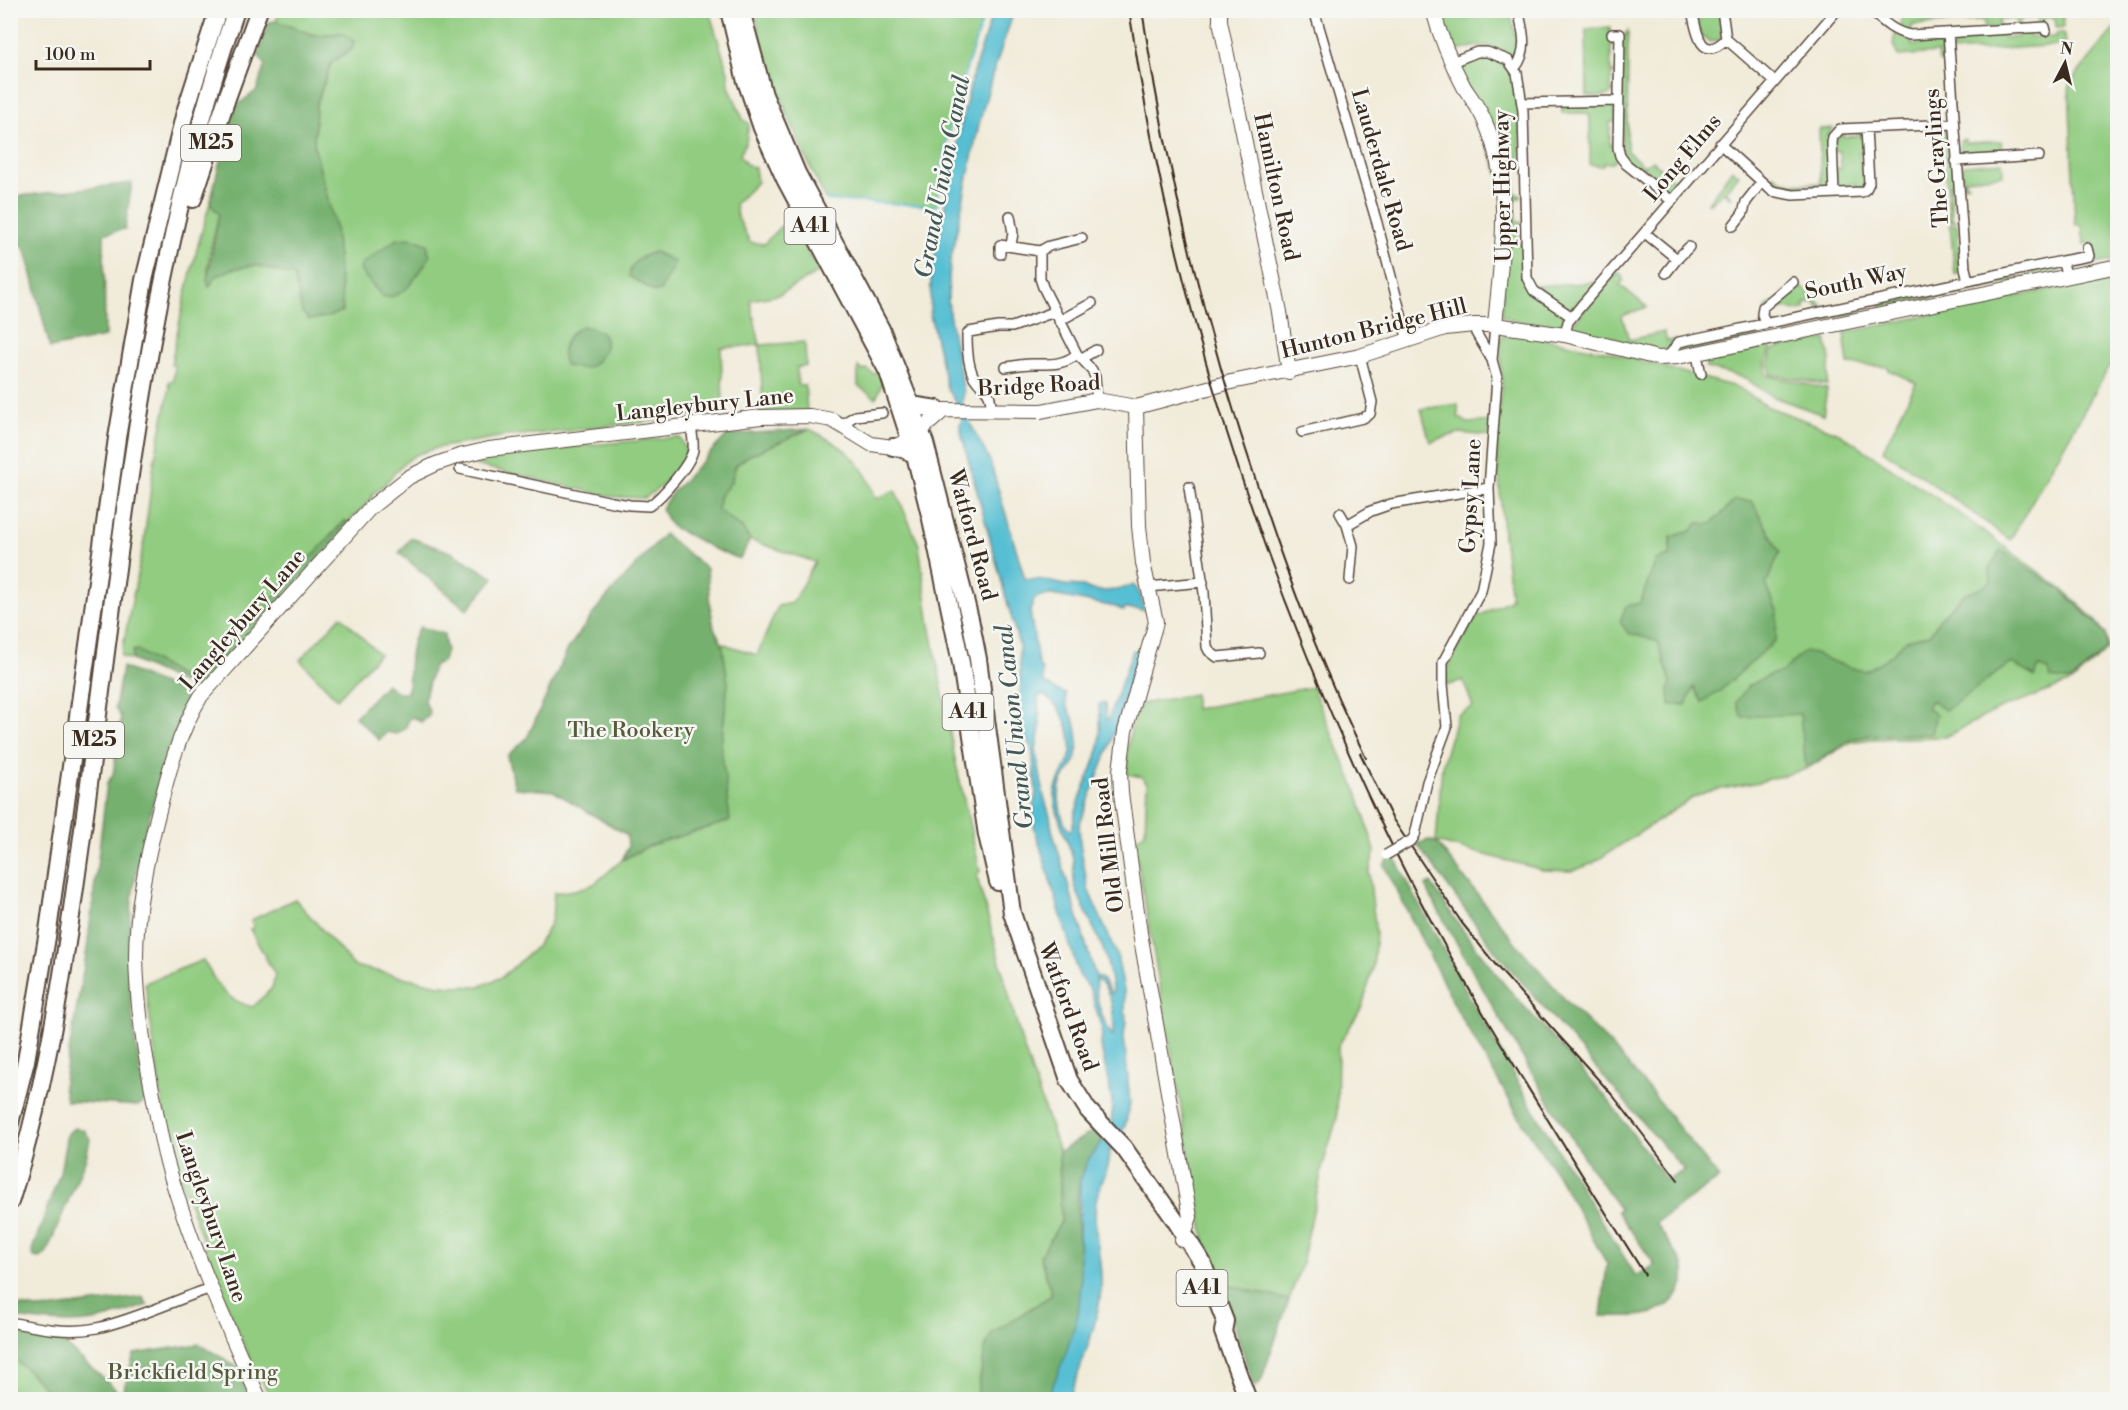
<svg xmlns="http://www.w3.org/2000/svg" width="2128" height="1410" font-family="'Libre Bodoni',serif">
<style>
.green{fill:#91cc80;stroke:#667b4f;stroke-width:1.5;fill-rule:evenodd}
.forest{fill:#74b06e;stroke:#586d46;stroke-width:1.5}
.water{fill:#56bfd3;stroke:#487478;stroke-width:1.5;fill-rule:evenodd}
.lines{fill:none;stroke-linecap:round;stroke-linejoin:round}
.stream{stroke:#56bfd3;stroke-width:2}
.street-casing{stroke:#56473a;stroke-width:12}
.secondary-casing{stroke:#56473a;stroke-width:16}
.highway-casing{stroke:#56473a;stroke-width:20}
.street{stroke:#fff;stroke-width:9}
.secondary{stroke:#fff;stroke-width:14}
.highway{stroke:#fff;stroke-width:16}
.rail{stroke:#3b2a1e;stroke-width:2}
.street-bridge-casing{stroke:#56473a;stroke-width:12;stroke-linecap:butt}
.street-bridge{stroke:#fff;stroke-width:9}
.labels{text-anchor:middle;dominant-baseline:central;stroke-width:5;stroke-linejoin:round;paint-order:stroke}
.shield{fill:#f6f6f2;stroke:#73675e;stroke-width:1.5}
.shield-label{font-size:21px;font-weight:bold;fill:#3b2a1e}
.street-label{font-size:22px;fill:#3b2a1e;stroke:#f6f6f2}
.park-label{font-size:22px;fill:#555b3b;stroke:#f6f6f2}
.water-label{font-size:24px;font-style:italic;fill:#435754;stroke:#f6f6f2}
</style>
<rect width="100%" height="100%" fill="#f6f6f2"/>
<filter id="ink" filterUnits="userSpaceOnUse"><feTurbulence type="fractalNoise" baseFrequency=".0167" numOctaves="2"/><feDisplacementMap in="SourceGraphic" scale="12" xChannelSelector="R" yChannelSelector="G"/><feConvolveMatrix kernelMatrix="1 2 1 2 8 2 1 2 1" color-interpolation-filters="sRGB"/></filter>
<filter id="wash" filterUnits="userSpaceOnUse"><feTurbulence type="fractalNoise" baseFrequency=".008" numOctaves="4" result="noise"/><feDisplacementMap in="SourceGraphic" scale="24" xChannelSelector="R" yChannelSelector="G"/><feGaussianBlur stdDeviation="1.35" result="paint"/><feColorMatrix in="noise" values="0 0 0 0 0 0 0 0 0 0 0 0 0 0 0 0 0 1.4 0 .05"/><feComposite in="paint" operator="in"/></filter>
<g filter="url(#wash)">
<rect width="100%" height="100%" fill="#f1ebd9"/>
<!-- green -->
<path class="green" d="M280 11H709L728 72 729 86 743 119 749 124 746 142 740 155 746 164 755 168 757 182 735 204 737 216 750 242 764 244 780 227 790 223 819 272 778 295 750 300 760 345 805 342 806 366 797 367 798 385H805L807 412 763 415 760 345 721 348 723 405 717 409 688 416 559 432 506 436 436 448 415 455 401 466 380 489 372 494V498L349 522 344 521 330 536 324 545 226 648 189 676 183 678 133 651 132 660 121 656 144 541 154 463 170 386H168L169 381H173L175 366 171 365C181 310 194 256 210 203L219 214C215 232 203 269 210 286L214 277 232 269 256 265 294 276 302 312 335 227 314 147 316 105 332 62 352 49 343 33 314 35 276 21ZM655 252 674 262 659 291 654 292 629 276Z
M755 11H986C964 73 942 139 937 206L826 200C798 143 767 73 755 11Z
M1463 11H1510L1517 43 1523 42 1516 58H1514C1501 50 1489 43 1473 47 1467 48 1462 51 1455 50L1452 52 1440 14 1445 13 1450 15Z
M1696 11H1719L1722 36 1720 39 1711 42 1701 37Z
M1974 11H2063L2064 27 2056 28 2055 18H2044L2042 25H2038L2037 18 2020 19V26L2016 27 2015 19 1999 20V28L1984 29V20L1974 21Z
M1970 12V21L1913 25 1911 31 1901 29 1902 13Z
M2117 25V260L2069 269 2068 265 2070 263 2094 258 2092 244H2084L2082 226 2075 224 2069 84Z
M1610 27V40H1615L1617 44 1611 45V72L1617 73 1611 74V90H1614C1610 99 1596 96 1587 96L1586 29Z
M2028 30 2029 37 2038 36V30L2042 31 2044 37H2056V33H2064L2065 45 1952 52V39L1956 35 2004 32V38L2018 37V31Z
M1628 31 1627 151 1644 166 1652 160 1675 181 1686 169 1690 172 1673 193 1668 194 1652 181 1655 177 1643 167 1640 172 1628 163 1622 153V37Z
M1895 34 1912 39V45L1934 43V37C1947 40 1946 51 1947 62H1939L1938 53 1898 56 1893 45Z
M1478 54 1497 57 1513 70 1521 111 1520 168 1514 169 1515 194H1521V198H1515L1516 222H1521V233L1517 234V244H1522L1524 279 1564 316 1562 324 1558 327 1515 321 1502 316 1507 198 1460 69 1465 63 1464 60Z
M1611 105 1614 107 1616 122H1610V145L1616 146 1618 158 1612 163H1604L1603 166 1590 165V116L1585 113H1562V106Z
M1943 127 1951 130 1955 183 1950 184 1952 220 1958 221H1949Z
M1833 128 1827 136 1829 181 1827 187 1815 190 1814 184H1803V190C1790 191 1779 190 1768 182L1774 175C1788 187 1804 183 1821 183L1819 129Z
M1857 131 1862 133 1865 151 1859 152 1861 171H1867L1864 186 1857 190 1856 184 1845 185V191L1837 185 1835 168H1841L1840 151H1834V142L1843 132 1844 137 1857 136Z
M1965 139V143L2001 141 2002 156H1994L1993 151 1976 152V157L1963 156 1960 153V140Z
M2002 162 2003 175 1965 179V183L1969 184 1963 185 1962 169 1964 165Z
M1732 169 1739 175 1725 191 1731 196 1730 197 1723 192 1711 203H1708Z
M1950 224 1957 225 1961 273 1955 275Z
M2058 266 2060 271 2059 273 1799 325V320L1856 307 1858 313 1881 308 1880 302 1915 294 1917 300 1928 297 1927 292 2010 275 2011 280 2033 275 2032 270Z
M1618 272 1622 275 1623 281 1620 285 1647 307 1622 316 1629 340 1664 332 1667 341 1675 340 1663 352 1577 334 1573 329 1575 321Z
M2117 275V353L2010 540 1930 482 1883 450 1916 383 1889 370 1888 367 1848 364 1844 333Z
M1596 282 1570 310 1536 286Z
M1802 287 1823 306 1817 307 1816 302 1805 304V309L1795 311 1787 308 1765 314 1766 308 1772 303 1775 307 1787 297 1784 293 1787 291 1793 295Z
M1784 324 1788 328 1785 332 1681 353 1678 349 1681 345 1710 340 1711 345 1740 339V333Z
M1521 334 1610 352 1739 388 1766 406 1839 433 1956 511 2062 589 2094 619 2106 634 2108 649 2072 682 1999 709 1945 737 1871 739 1851 742 1806 769 1759 782 1706 792 1691 799 1593 863 1573 871 1543 870 1436 842 1442 766 1457 715 1473 707 1463 680 1446 686V670L1475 618 1511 599 1503 535 1496 431 1502 383 1500 337Z
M1826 339 1830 359 1827 385 1770 374 1769 361 1772 350 1779 347Z
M1772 344 1766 361V375L1827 389 1823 415 1771 396 1745 378 1706 368 1705 360Z
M858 367 863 371 867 369 873 374 881 372 884 380 876 398 858 386Z
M1458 404V417L1468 423 1491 421 1489 436 1459 433 1430 442 1421 409Z
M809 429C844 446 864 460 876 499L895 490 919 545 929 619 955 759 980 871 977 877 1022 1043 1059 1152 1061 1222 1040 1256 1052 1295 992 1333 986 1346 976 1399H947L900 1392 898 1400 271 1399 244 1346 219 1285 179 1174 163 1109 145 983 203 960C218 985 222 999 253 1007L272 988 275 975 250 929 254 927 251 920 295 899 354 966 439 985 478 987 502 977 535 948 545 934 552 919 554 893 575 890 594 884 622 860 648 846 729 821 721 746 728 683 722 643 757 655 778 606 792 603 815 562 750 540 742 528 717 510 719 497 731 482 736 466 748 456Z
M676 437 680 438 686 450V456L664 484 645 498 613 497 475 465 474 463 498 455 536 450Z
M341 616 379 654 337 699 300 660Z
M1312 687 1358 795 1375 851 1369 872 1376 935 1373 967 1362 1007 1338 1046 1337 1118 1323 1165 1302 1263 1289 1300 1222 1284 1205 1243 1135 847 1137 839 1145 832 1147 783 1142 777 1127 774C1127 751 1128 724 1142 704L1195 694V709Z
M10 1357 24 1367 55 1399H11Z"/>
<!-- forest -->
<path class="forest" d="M276 21 314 35 343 33 354 41 352 49 332 62 327 73 316 105 314 146 335 227 343 311 327 317 309 320 302 312 294 276 256 265 232 269 215 277 209 287 207 280 219 214 210 203 225 139 235 110 240 103 257 90 265 64 258 55 269 22Z
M132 183 125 229 104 234 105 337 50 348 26 250 18 243 11 242V197Z
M411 238 427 244 430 257C418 273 407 299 383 297L362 273 360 268 363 263 397 239Z
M655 252 675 262 660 291 655 292 629 276C631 261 642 255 655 252Z
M582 326C587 327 593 328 597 330 615 338 601 364 586 368 580 369 573 367 566 366 557 349 567 334 582 326Z
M809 429 748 456 736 465 731 482 719 497 718 510 742 528 750 540 740 559 716 550 671 526 661 509 672 493 727 435Z
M1735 500 1752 501 1780 552 1766 584 1777 611 1776 640 1719 692 1702 702 1694 687 1686 705H1670L1669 688 1671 682 1657 641 1628 633 1620 622 1626 606 1640 603 1656 560 1670 556 1671 537 1691 531 1698 523 1711 524Z
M345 521 349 522 330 547 199 686 191 687 132 660 133 651 137 650 183 678 189 676 226 648Z
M664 534 707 569 710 605 714 628 722 643 728 683 721 746 730 821 648 846 622 860 628 847 627 835 553 791 515 788 507 756 527 738 568 649 599 606Z
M411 538 451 552 494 578 467 610 399 553Z
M2001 550 2061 590 2094 621 2106 635 2107 649 2071 681 2050 678 2048 670 2039 667 2035 677 2012 663C1988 677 1969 696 1945 710L1932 700 1926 708 1936 714 1931 734 1871 735 1851 739 1806 769 1800 714 1742 717 1736 702 1748 686 1772 674 1782 672 1805 651C1827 657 1843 668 1866 671L1890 656 1906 640 1930 634 1940 618 1965 593 1980 589 1991 582 1989 568Z
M420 627 444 634 446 650 443 661 433 666 424 701 428 708 430 715 421 722 413 717 409 720 405 729 396 734 387 732 379 740 355 717 386 684 399 693H407C411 671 406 645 420 627Z
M122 667 184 693C185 697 188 703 187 706 185 715 178 723 176 732 161 776 146 822 137 868 122 944 130 1025 146 1100L138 1106 66 1101 63 1086 87 949 107 783 113 775 121 717 115 708Z
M1428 840 1436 842 1519 947 1571 1006 1608 1042 1648 1088 1719 1178 1656 1223 1683 1265C1686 1275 1684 1284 1679 1293 1660 1321 1631 1316 1601 1316L1607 1264 1556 1173 1524 1125 1459 1014 1384 865 1388 860 1394 856C1468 1000 1549 1140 1636 1276L1655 1265 1617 1211 1620 1209C1581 1158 1549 1101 1516 1046 1485 993 1454 940 1425 886L1431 883 1459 925 1505 985 1606 1097 1667 1181 1684 1170 1496 952 1417 844Z
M74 1128 84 1130 90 1139 86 1158 46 1254 40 1258 34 1257 32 1250 60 1173 67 1134Z
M1093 1131 1103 1141C1096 1151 1087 1160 1083 1171 1070 1206 1084 1257 1081 1295 1078 1331 1063 1367 1047 1399L976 1400 986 1345 992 1333 1052 1295 1040 1256 1061 1222 1059 1152Z
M1222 1284 1289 1300 1261 1381 1256 1387 1253 1385Z
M143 1297 148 1305C131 1310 112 1318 94 1321 66 1326 38 1321 11 1317V1304L36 1309 54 1308Z
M10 1332 59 1339 122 1395 134 1354 199 1344 238 1367 252 1399H55L24 1367 11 1357Z"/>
<!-- water -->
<path class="water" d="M993 11H1014L992 76 979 124 950 263 948 297 949 313 964 393 962 401 969 421 990 461 1025 579 1042 580 1065 585 1083 586 1092 590 1103 591 1117 590 1133 585C1141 591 1142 600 1144 610L1124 608V611L1116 607 1052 595 1040 596 1034 600 1030 611 1038 663 1042 670 1043 682 1054 689 1066 694C1065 708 1069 708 1074 720 1078 730 1079 746 1076 757 1074 767 1066 772 1062 781 1056 793 1060 820 1069 830L1072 829C1076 801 1090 778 1098 751 1102 735 1100 720 1099 704L1105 703 1106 719 1108 720 1133 650 1139 651 1110 745 1079 825 1080 843 1088 889 1117 955 1124 990 1126 1022 1124 1035 1130 1103 1125 1126 1109 1153C1112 1167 1098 1185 1096 1201 1092 1230 1103 1260 1101 1289 1099 1321 1080 1368 1069 1399H1047L1065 1356 1078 1315 1081 1283 1079 1234 1080 1180 1088 1160 1103 1141 1111 1124 1112 1112V1100L1101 1047 1102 1030 1090 989 1079 975 1032 820 1036 792 1032 749 1022 731 1019 645 963 440 960 426 962 420 956 402 947 388 930 314 931 274 962 120 973 74ZM1041 694C1059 702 1068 722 1071 742 1075 764 1052 779 1055 802 1058 822 1068 839 1073 859 1075 868 1072 876 1075 886 1082 906 1093 925 1101 944 1108 960 1110 977 1113 993H1111L1102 979 1095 975 1052 830 1050 816 1044 797 1036 749 1040 728 1038 699ZM1096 979C1113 988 1115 1019 1113 1036 1103 1024 1094 995 1096 979Z"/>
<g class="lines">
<!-- stream -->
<path class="stream" d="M826 200 937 206C942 139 964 73 986 10"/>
</g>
</g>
<g filter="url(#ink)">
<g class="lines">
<!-- street casing -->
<g class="street-casing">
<path id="street" d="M1314 10 1377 223 1408 341
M1692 10C1696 29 1700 65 1726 39
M1722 10 1726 39 1774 81
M1870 10C1883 21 1893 32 1910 35L2045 27 2046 31
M1948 33 1965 268 1968 280
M1612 34H1620L1618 148 1620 156 1626 164 1672 201
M1452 62 1477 52H1487L1508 60 1517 73 1523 111 1527 278 1534 291 1572 317
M1515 68C1529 51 1523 30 1518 10
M1522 103 1619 101
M1720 144 1772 191 1793 195 1862 192 1866 189 1869 183 1866 128
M1956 161 2039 156
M1834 193 1832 142 1833 137 1840 129 1954 124
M1010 216 1013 233 1011 245
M1733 226 1743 213 1746 202 1761 183
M1645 233 1677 259 1666 273
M1040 251 1049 246 1082 238
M1000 254V245L1040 251V278L1043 287 1077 354 1092 370 1095 377 1097 400
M1677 259 1689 247
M2062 261 2089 256 2087 248
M1059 321 1092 303
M1765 323 1762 314 1763 307 1793 282
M1565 335 1568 322 1581 306 1837 10
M1697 355 1701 374
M1082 358 1096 350
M1667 358 1679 342 2062 261 2067 276
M1492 360 1495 325
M1006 367C1014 366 1023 364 1031 364 1048 364 1063 366 1077 354
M991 410C991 386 984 393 974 377 968 366 967 347 967 335L969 332 998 327H1012L1054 312
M842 424 855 416 882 413
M1302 432 1363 418 1370 414 1372 402 1360 356
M460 469 612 502 630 505 649 506C662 497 690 465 693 450 694 443 692 434 691 426
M1189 487 1204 593 1207 647 1209 651 1217 657 1259 653
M1340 513 1347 525
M1350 580 1353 546 1347 525 1371 511 1391 504 1489 488
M1148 587 1203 582
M1415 835 1427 782 1447 727 1443 684V662L1481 591 1491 543 1489 488 1497 378 1492 360 1476 333 1474 325
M10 1322C38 1328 69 1334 97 1328 136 1319 173 1301 211 1288"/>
</g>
<!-- secondary casing -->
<g class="secondary-casing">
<path id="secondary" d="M1220 10V21L1280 312 1289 372
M1433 10C1440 37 1451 63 1464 87 1471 98 1480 109 1485 122 1514 187 1501 258 1495 325
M1136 407 1139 526 1143 563 1156 622 1125 731 1120 771 1121 793 1140 933 1190 1217 1182 1240
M937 410 1041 411 1097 400 1136 407 1231 382 1360 356 1445 328 1474 325H1495L1565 335 1658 358 1678 357 2118 266
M260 1400C224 1320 188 1240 165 1155 159 1130 155 1104 150 1079 142 1039 137 998 136 957 136 909 146 861 158 814 168 773 179 732 201 696L370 508 409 477 436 464 459 456 489 449 761 417 810 416 832 420 871 444 893 447 910 440 944 410"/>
</g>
<!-- highway casing -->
<g class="highway-casing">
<path id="highway" d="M729 10 745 78 762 128 785 179 888 372 915 455 931 519 961 663 987 835 998 882
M741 10 764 95 781 135 797 173 881 329 911 405 925 443 970 619 978 659 1012 913 1069 1080 1088 1110 1124 1148 1175 1220 1202 1262 1225 1321 1223 1332 1248 1400
M193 199 228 95 259 10
M911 405 937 409
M893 447 902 448 915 455
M10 1123 26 1061 48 931 117 438 144 280 185 112 218 10
M10 1202C54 1063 71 920 90 776 124 519 150 257 236 10"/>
</g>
<!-- street -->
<use href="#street" class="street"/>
<!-- secondary -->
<use href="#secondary" class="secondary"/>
<!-- highway -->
<use href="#highway" class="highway"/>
<!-- rail -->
<path class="rail" d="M1129 10C1172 293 1259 570 1383 827 1458 983 1553 1128 1645 1275
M1142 10C1167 175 1207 336 1260 493 1290 584 1324 672 1366 758
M1360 753 1392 818 1462 923 1499 969 1614 1097 1678 1180"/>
<!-- street-bridge casing -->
<g class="street-bridge-casing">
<path id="street-bridge" d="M1386 855 1412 840 1415 835"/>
</g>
<!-- street-bridge -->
<use href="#street-bridge" class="street-bridge"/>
</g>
</g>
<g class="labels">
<!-- shield labels -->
<g class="shield">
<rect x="181" y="125" width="60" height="36" rx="4.5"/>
<rect x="784.5" y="208" width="51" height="36" rx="4.5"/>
<rect x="942.5" y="694" width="51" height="36" rx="4.5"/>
<rect x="64" y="722" width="60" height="36" rx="4.5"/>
<rect x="1176.5" y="1270" width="51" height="36" rx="4.5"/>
</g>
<g class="shield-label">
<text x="211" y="143">M25</text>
<text x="810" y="226">A41</text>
<text x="968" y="712">A41</text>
<text x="94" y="740">M25</text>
<text x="1202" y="1288">A41</text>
</g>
<!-- street labels -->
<g class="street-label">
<text transform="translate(1683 158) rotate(-50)">Long Elms</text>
<text transform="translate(1937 158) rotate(-94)">The Graylings</text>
<text transform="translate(1381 170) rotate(74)">Lauderdale Road</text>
<text transform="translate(1503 186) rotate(-91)">Upper Highway</text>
<text transform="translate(1276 187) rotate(78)">Hamilton Road</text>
<text transform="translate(1856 282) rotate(-12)">South Way</text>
<text transform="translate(1374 329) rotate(-14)">Hunton Bridge Hill</text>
<text transform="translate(1039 386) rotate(-3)">Bridge Road</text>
<text transform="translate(705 405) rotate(-6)">Langleybury Lane</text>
<text transform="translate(1471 496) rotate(-87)">Gypsy Lane</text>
<text transform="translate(972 535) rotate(75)">Watford Road</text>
<text transform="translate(243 620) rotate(-49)">Langleybury Lane</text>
<text transform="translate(1109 845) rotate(-97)">Old Mill Road</text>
<text transform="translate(1068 1007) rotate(70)">Watford Road</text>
<text transform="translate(211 1217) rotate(71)">Langleybury Lane</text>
</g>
<!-- park labels -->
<g class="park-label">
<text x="631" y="730">The Rookery</text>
<text x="193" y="1372">Brickfield Spring</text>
</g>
<!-- water labels -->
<g class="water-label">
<text transform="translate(943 177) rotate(-79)">Grand Union Canal</text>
<text transform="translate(1015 727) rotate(-96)">Grand Union Canal</text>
</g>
</g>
<!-- margin -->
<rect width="2128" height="1410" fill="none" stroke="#f6f6f2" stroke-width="36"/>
<!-- north arrow -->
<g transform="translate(2065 63) rotate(7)" stroke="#f6f6f2" stroke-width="4.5" paint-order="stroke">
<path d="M0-4.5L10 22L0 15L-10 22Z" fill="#3b2a1e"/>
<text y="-9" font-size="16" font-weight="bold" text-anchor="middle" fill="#3b2a1e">N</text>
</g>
<!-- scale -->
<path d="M36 60v9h114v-9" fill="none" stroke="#3b2a1e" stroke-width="3"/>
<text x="45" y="60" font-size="18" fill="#3b2a1e" stroke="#f6f6f2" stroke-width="4.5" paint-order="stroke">100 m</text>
</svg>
